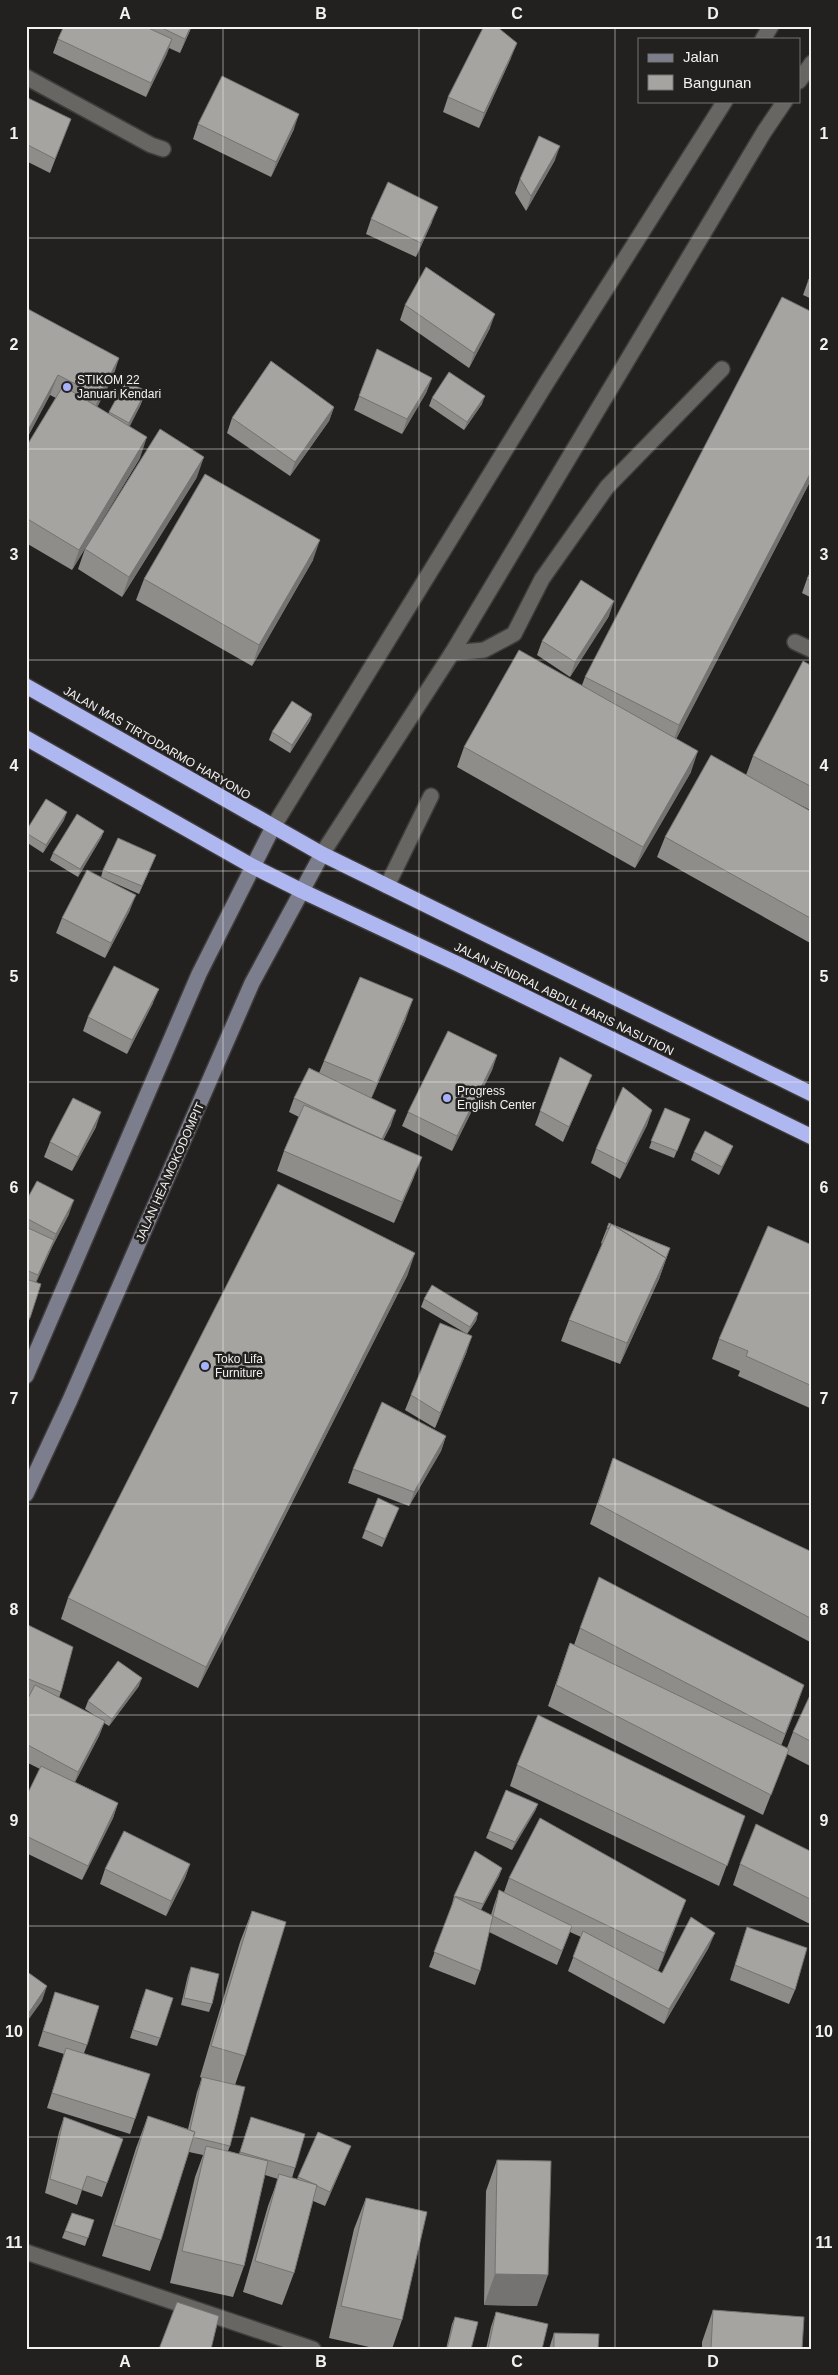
<svg xmlns="http://www.w3.org/2000/svg" width="838" height="2375" font-family="Helvetica,sans-serif">
<style>
.lines{fill:none;stroke-linecap:round;stroke-linejoin:round}
.lane-casing{stroke:#3f3d3c;stroke-width:18}
.street-casing{stroke:#3f3d3c;stroke-width:18}
.secondary-casing{stroke:#3f3d3c;stroke-width:18}
.highway-casing{stroke:#3f3d3c;stroke-width:18}
.lane{stroke:#686663;stroke-width:15}
.street{stroke:#686663;stroke-width:15}
.secondary{stroke:#7d7e8d;stroke-width:15}
.highway{stroke:#afb7f0;stroke-width:15}
.wall{fill:#8f8d8a}
.shaded-wall{fill:#747371}
.building{fill:#a6a4a1;stroke:#747371}
.grid{fill:none;stroke:#f3f2f0;stroke-width:1;stroke-opacity:0.55}
.poi-dot{fill:#a7b1fc;stroke:#22211f;stroke-width:2}
.labels{text-anchor:middle;dominant-baseline:central;stroke-width:5;stroke-linejoin:round;paint-order:stroke}
.poi-label{font-size:12px;fill:#f3f2f0;stroke:#22211f;text-anchor:start}
.street-label{font-size:12px;fill:#f3f2f0;stroke:#22211f}
.neatline{fill:none;stroke:#f3f2f0;stroke-width:2}
.grid-label{font-size:16px;text-anchor:middle;font-weight:bold;fill:#f3f2f0}
</style>
<rect width="100%" height="100%" fill="#22211f"/>
<g class="lines">
<!-- lane casing -->
<g class="lane-casing">
<path id="lane" d="M452 653 484 650 514 634 542 579 607 487 722 369
M387 886 431 796"/>
</g>
<!-- street casing -->
<g class="street-casing">
<path id="street" d="M763 39 771 26
M26 77 151 145 163 149
M799 81 812 63
M795 642 812 650
M273 827 547 382 725 101
M322 854 452 653 764 132 785 101
M26 2252 313 2349"/>
</g>
<!-- secondary casing -->
<g class="secondary-casing">
<path id="secondary" d="M26 1376 199 974 273 827
M26 1494 70 1400 252 983 322 854"/>
</g>
<!-- highway casing -->
<g class="highway-casing">
<path id="highway" d="M26 686 322 854 812 1094
M26 738 252 866 302 891 460 965 812 1137"/>
</g>
<!-- lane -->
<use href="#lane" class="lane"/>
<!-- street -->
<use href="#street" class="street"/>
<!-- secondary -->
<use href="#secondary" class="secondary"/>
<!-- highway -->
<use href="#highway" class="highway"/>
</g>
<!-- wall -->
<path class="wall" d="M64 26H192L180 53 169 48 146 97 53 53 58 39Z
M511 58 479 128 443 112 448 97Z
M26 97 65 134 50 173 26 161Z
M198 124 294 129 271 177 193 139Z
M555 160 526 211 515 193 520 179Z
M371 219 432 222 416 257 366 234Z
M812 274V299L803 295 808 281Z
M405 305 490 328 469 368 400 320Z
M26 308 119 358 112 379 97 407 108 414 126 381 146 391 140 406 129 427 140 458 72 570 26 543V447L56 398 50 395 26 440Z
M812 312V478L676 739 691 772 635 868 457 767 464 747 582 685 585 677Z
M377 349 432 378 426 393 402 434 354 410Z
M432 398 482 404 464 430 429 406Z
M334 407 329 421 290 476 227 433 232 418Z
M197 477 122 597 78 569 85 549Z
M313 560 252 666 136 600 144 579Z
M812 569V598L802 593 807 579Z
M609 616 570 677 537 655 542 641Z
M812 666V811L787 798 812 812V944L657 857 665 837 746 775 753 756Z
M312 714 310 721 290 753 269 740 272 732Z
M64 820 43 853 26 842V831Z
M104 831 101 838 78 877 50 860 53 853Z
M156 855 139 894 101 877 103 870Z
M130 910 105 958 56 933 62 918Z
M153 1003 127 1054 83 1031 88 1017Z
M406 1019 371 1099 391 1125 383 1140 414 1177 394 1223 277 1171 284 1151 299 1117 289 1112 294 1098 319 1073 324 1061Z
M497 1055 492 1070 452 1151 402 1126 408 1112Z
M560 1057 586 1089 563 1142 535 1125Z
M665 1108 690 1119 674 1158 649 1148Z
M652 1110 647 1125 620 1179 591 1163 596 1149Z
M96 1127 72 1171 44 1157 50 1142Z
M733 1146 730 1153 719 1175 691 1160 694 1152Z
M26 1201 69 1214 52 1247 36 1282 30 1318 26 1329Z
M609 1223 670 1248 659 1279 620 1364 561 1341 569 1320 602 1244 601 1243Z
M812 1245V1409L738 1376 740 1371 712 1359 719 1339Z
M408 1274 198 1688 61 1619 68 1598Z
M424 1299 478 1313 476 1321 467 1334 421 1307Z
M467 1351 435 1428 405 1410 411 1395Z
M446 1436 441 1451 409 1506 348 1483 353 1469Z
M613 1458 812 1552V1643L590 1524Z
M396 1515 382 1547 362 1538 365 1530Z
M26 1624 61 1692 59 1698 97 1717 85 1709 88 1701 139 1686 109 1726 104 1723 99 1736 75 1782 118 1803 113 1818 82 1880 26 1853V1797L40 1769 26 1762V1702L29 1696 26 1695Z
M580 1628 797 1705 781 1746 787 1748 793 1732 812 1691V1767L787 1754 763 1815 548 1706 570 1643 574 1645Z
M517 1765 745 1816 719 1886 510 1786Z
M538 1804 535 1811 512 1850 486 1838 489 1831Z
M812 1852V1925L733 1885 740 1864Z
M190 1864 185 1878 166 1916 100 1884 105 1869Z
M502 1868 499 1876 481 1910 491 1915 494 1905 499 1890 504 1892 509 1878 678 1921 658 1971 662 1973 709 1947 664 2024 568 1971 581 1937 570 1932 557 1965 489 1932 480 1971 475 1985 429 1967 453 1904H452L454 1896Z
M252 1911 245 2056 235 2085 230 2146 228 2151 239 2154 251 2117 295 2168 292 2178 297 2179 318 2132 345 2160 325 2206 313 2201 294 2273 282 2305 243 2292 268 2206 278 2179 265 2175 244 2266 233 2297 170 2283 195 2177 203 2155 189 2152 161 2240 150 2271 102 2256 136 2148 148 2116 188 2129 197 2092 202 2078 200 2077 240 1942Z
M747 1927 795 1990 789 2004 730 1980Z
M191 1967 212 2004 209 2012 181 2005 188 1975Z
M55 1992 87 2045 84 2053 135 2119 130 2134 47 2108 64 2054 38 2046Z
M143 1997 160 2038 157 2046 130 2038Z
M64 2117 123 2139 102 2197 82 2190 77 2205 45 2193 59 2132Z
M497 2160 537 2306 484 2305 486 2191Z
M366 2198 402 2320 392 2349H378L329 2338 354 2229Z
M72 2213 94 2220 85 2246 62 2238Z
M713 2310 802 2349H702V2342Z
M496 2312 542 2349H486L491 2327Z
M455 2317 471 2349H446L452 2324Z
M554 2333 598 2349H549Z"/>
<!-- shaded-wall -->
<path class="shaded-wall" d="M191 26H192L180 53 185 39Z
M172 39 167 54 146 97 151 83Z
M517 43 511 58 479 128 484 113Z
M299 114 294 129 271 177 276 162Z
M560 146 555 160 526 211 531 196Z
M438 207 432 222 416 257 421 243Z
M495 314 490 328 469 368 474 353Z
M119 358 112 379 92 417 99 396Z
M58 375 50 395 26 440V434Z
M432 378 426 393 402 434 407 419Z
M146 391 140 406 124 438 129 423Z
M485 396 482 404 464 430 467 422Z
M334 407 329 421 290 476 295 462Z
M147 437 140 458 72 570 79 550Z
M204 457 197 477 122 597 129 577Z
M812 470V478L670 751 679 725Z
M320 540 313 560 252 666 259 645Z
M614 601 609 616 570 677 575 662Z
M312 714 310 721 290 753 292 745Z
M698 751 691 772 635 868 643 847Z
M67 812 64 820 43 853 46 845Z
M104 831 101 838 78 877 80 869Z
M156 855 153 862 139 894 142 886Z
M136 895 130 910 105 958 111 943Z
M159 989 153 1003 127 1054 132 1040Z
M413 999 406 1019 369 1104 377 1083Z
M497 1055 492 1070 452 1151 457 1136Z
M592 1075 586 1089 563 1142 569 1127Z
M396 1110 391 1125 376 1155 381 1140Z
M652 1110 647 1125 620 1179 626 1164Z
M101 1112 96 1127 72 1171 78 1157Z
M733 1146 730 1153 719 1175 722 1167Z
M422 1157 414 1177 394 1223 402 1202Z
M74 1200 69 1214 52 1247 33 1290 38 1275 56 1234Z
M670 1248 659 1279 620 1364 627 1343Z
M415 1253 408 1274 198 1688 206 1667Z
M478 1313 476 1321 467 1334 470 1327Z
M472 1336 467 1351 435 1428 440 1413Z
M446 1436 441 1451 409 1506 414 1492Z
M399 1508 396 1515 382 1547 385 1539Z
M142 1678 139 1686 109 1726 112 1719Z
M804 1685 797 1705 777 1755 785 1734Z
M105 1721 99 1736 73 1786 78 1772Z
M118 1803 113 1818 82 1880 88 1866Z
M538 1804 535 1811 512 1850 515 1842Z
M190 1864 185 1878 166 1916 171 1901Z
M502 1868 499 1876 480 1911 483 1904Z
M686 1900 678 1921 657 1974 664 1953Z
M715 1933 709 1947 664 2024 669 2009Z
M47 1986 42 2001 26 2023V2019L28 2014Z
M351 2146 345 2160 325 2206 330 2192Z
M495 2274 548 2275 537 2306 484 2305Z"/>
<!-- building -->
<path class="building" d="M64 26H144L172 39 151 83 58 39Z
M158 26H191L185 39Z
M484 26H496L517 43 484 113 448 97Z
M222 76 299 114 276 162 198 124Z
M26 97 71 119 55 159 26 144Z
M539 136 560 146 531 196 520 179Z
M388 182 438 207 421 243 371 219Z
M426 267 495 314 474 353 405 305Z
M812 274V282L808 281Z
M782 297 812 312V470L679 725 585 677Z
M26 308 119 358 99 396 58 375 26 434Z
M377 349 432 378 407 419 359 396Z
M271 361 334 407 295 462 232 418Z
M449 372 485 396 467 422 432 398Z
M126 381 146 391 129 423 109 412Z
M63 386 147 437 79 550 26 518V447Z
M160 429 204 457 129 577 85 549Z
M205 474 320 540 259 645 144 579Z
M812 569V581L807 579Z
M581 580 614 601 575 662 542 641Z
M519 650 698 751 643 847 464 747Z
M803 661 812 666V787L753 756Z
M292 701 312 714 292 745 272 732Z
M711 755 812 812V919L665 837Z
M46 799 67 812 46 845 26 833V831Z
M77 814 104 831 80 869 53 853Z
M118 838 156 855 142 886 103 870Z
M87 870 136 895 111 943 62 918Z
M114 966 159 989 132 1040 88 1017Z
M360 977 413 999 377 1083 324 1061Z
M448 1031 497 1055 457 1136 408 1112Z
M560 1057 592 1075 569 1127 540 1111Z
M309 1068 396 1110 382 1139 355 1127 294 1098Z
M623 1087 652 1110 626 1164 596 1149Z
M73 1098 101 1112 78 1157 50 1142Z
M304 1105 422 1157 402 1202 284 1151Z
M665 1108 690 1119 677 1151 651 1141Z
M705 1131 733 1146 722 1167 694 1152Z
M37 1181 74 1200 56 1234 26 1218V1201Z
M278 1184 415 1253 206 1667 68 1598Z
M609 1223 611 1224 608 1229 607 1228Z
M611 1224 666 1258 627 1343 569 1320Z
M613 1225 670 1248 666 1258Z
M768 1226 812 1245V1386L746 1356 748 1351 719 1339Z
M26 1227 54 1240 38 1275 26 1270Z
M26 1279 41 1284 30 1318 26 1316Z
M432 1285 478 1313 470 1327 424 1299Z
M440 1323 472 1336 440 1413 411 1395Z
M382 1402 446 1436 414 1492 353 1469Z
M613 1458 812 1552V1619L598 1504Z
M378 1498 399 1508 385 1539 365 1530Z
M599 1577 804 1685 785 1734 580 1628Z
M26 1624 73 1647 61 1692 26 1678Z
M570 1643 789 1749 771 1795 556 1685Z
M118 1661 142 1678 112 1719 88 1701Z
M35 1685 105 1721 78 1772 26 1744V1702Z
M812 1691V1742L793 1732Z
M538 1715 745 1816 727 1866 517 1765Z
M41 1766 118 1803 88 1866 26 1836V1797Z
M506 1790 538 1804 515 1842 489 1831Z
M540 1818 686 1900 664 1953 509 1878Z
M756 1824 812 1852V1900L740 1864Z
M124 1831 190 1864 171 1901 105 1869Z
M475 1851 502 1868 483 1904 454 1896Z
M499 1890 572 1926 562 1951 493 1916Z
M455 1897 493 1916 480 1971 434 1952Z
M252 1911 286 1922 245 2056 211 2046Z
M691 1917 715 1933 669 2009 573 1957 583 1931 662 1973Z
M747 1927 807 1948 795 1990 735 1965Z
M191 1967 219 1974 212 2004 184 1998Z
M26 1971 47 1986 28 2014 26 2012Z
M146 1989 173 1998 160 2038 133 2030Z
M55 1992 99 2006 87 2045 43 2031Z
M66 2048 150 2074 135 2119 52 2093Z
M202 2077 245 2087 230 2146 193 2137 195 2132 190 2130Z
M148 2116 195 2132 161 2240 114 2225Z
M64 2117 123 2139 107 2183 87 2176 82 2190 50 2179Z
M251 2117 305 2134 295 2168 240 2152Z
M318 2132 351 2146 330 2192 317 2186V2185L298 2177Z
M206 2146 268 2161 244 2266 182 2251Z
M497 2160 551 2161 548 2275 495 2274Z
M279 2174 317 2185 294 2273 255 2261Z
M366 2198 427 2212 402 2320 341 2306Z
M72 2213 94 2220 88 2238 65 2231Z
M177 2302 219 2316 211 2349H159Z
M713 2310 804 2317 802 2349H711Z
M496 2312 548 2324 542 2349H488Z
M455 2317 478 2322 471 2349H447Z
M554 2333 599 2334 598 2349H554Z"/>
<!-- grid -->
<path class="grid" d="M223 26V2349M419 26V2349M615 26V2349M26 238H812M26 449H812M26 660H812M26 871H812M26 1082H812M26 1293H812M26 1504H812M26 1715H812M26 1926H812M26 2137H812"/>
<!-- markers -->
<g class="poi-dot">
<circle cx="67" cy="387" r="5"/>
<circle cx="447" cy="1098" r="5"/>
<circle cx="205" cy="1366" r="5"/>
</g>
<g class="labels">
<!-- poi labels -->
<g class="poi-label">
<text x="77" y="380">STIKOM 22<tspan x="77" dy="14">Januari Kendari</tspan></text>
<text x="457" y="1091">Progress<tspan x="457" dy="14">English Center</tspan></text>
<text x="215" y="1359">Toko Lifa<tspan x="215" dy="14">Furniture</tspan></text>
</g>
<!-- street labels -->
<g class="street-label">
<text transform="translate(157 743) rotate(30)">JALAN MAS TIRTODARMO HARYONO</text>
<text transform="translate(564 999) rotate(26)">JALAN JENDRAL ABDUL HARIS NASUTION</text>
<text transform="translate(170 1172) rotate(-66)">JALAN HEA MOKODOMPIT</text>
</g>
</g>
<!-- border -->
<rect width="838" height="2375" fill="none" stroke="#22211f" stroke-width="55"/>
<!-- legend -->
<rect x="638" y="38" width="162" height="65" fill="#22211f" stroke="#767573"/>
<rect x="648" y="54" width="25" height="8" fill="#7d7e8d" stroke="#767573"/>
<text x="683" y="62" font-size="15" fill="#f3f2f0">Jalan</text>
<rect x="648" y="75" width="25" height="15" fill="#a6a4a1" stroke="#767573"/>
<text x="683" y="88" font-size="15" fill="#f3f2f0">Bangunan</text>
<rect x="28" y="28" width="782" height="2320" class="neatline"/>
<g class="grid-label">
<text x="125" y="19">A</text>
<text x="321" y="19">B</text>
<text x="517" y="19">C</text>
<text x="713" y="19">D</text>
<text x="14" y="139">1</text>
<text x="824" y="139">1</text>
<text x="14" y="350">2</text>
<text x="824" y="350">2</text>
<text x="14" y="560">3</text>
<text x="824" y="560">3</text>
<text x="14" y="771">4</text>
<text x="824" y="771">4</text>
<text x="14" y="982">5</text>
<text x="824" y="982">5</text>
<text x="14" y="1193">6</text>
<text x="824" y="1193">6</text>
<text x="14" y="1404">7</text>
<text x="824" y="1404">7</text>
<text x="14" y="1615">8</text>
<text x="824" y="1615">8</text>
<text x="14" y="1826">9</text>
<text x="824" y="1826">9</text>
<text x="14" y="2037">10</text>
<text x="824" y="2037">10</text>
<text x="14" y="2248">11</text>
<text x="824" y="2248">11</text>
<text x="125" y="2367">A</text>
<text x="321" y="2367">B</text>
<text x="517" y="2367">C</text>
<text x="713" y="2367">D</text>
</g>
</svg>
